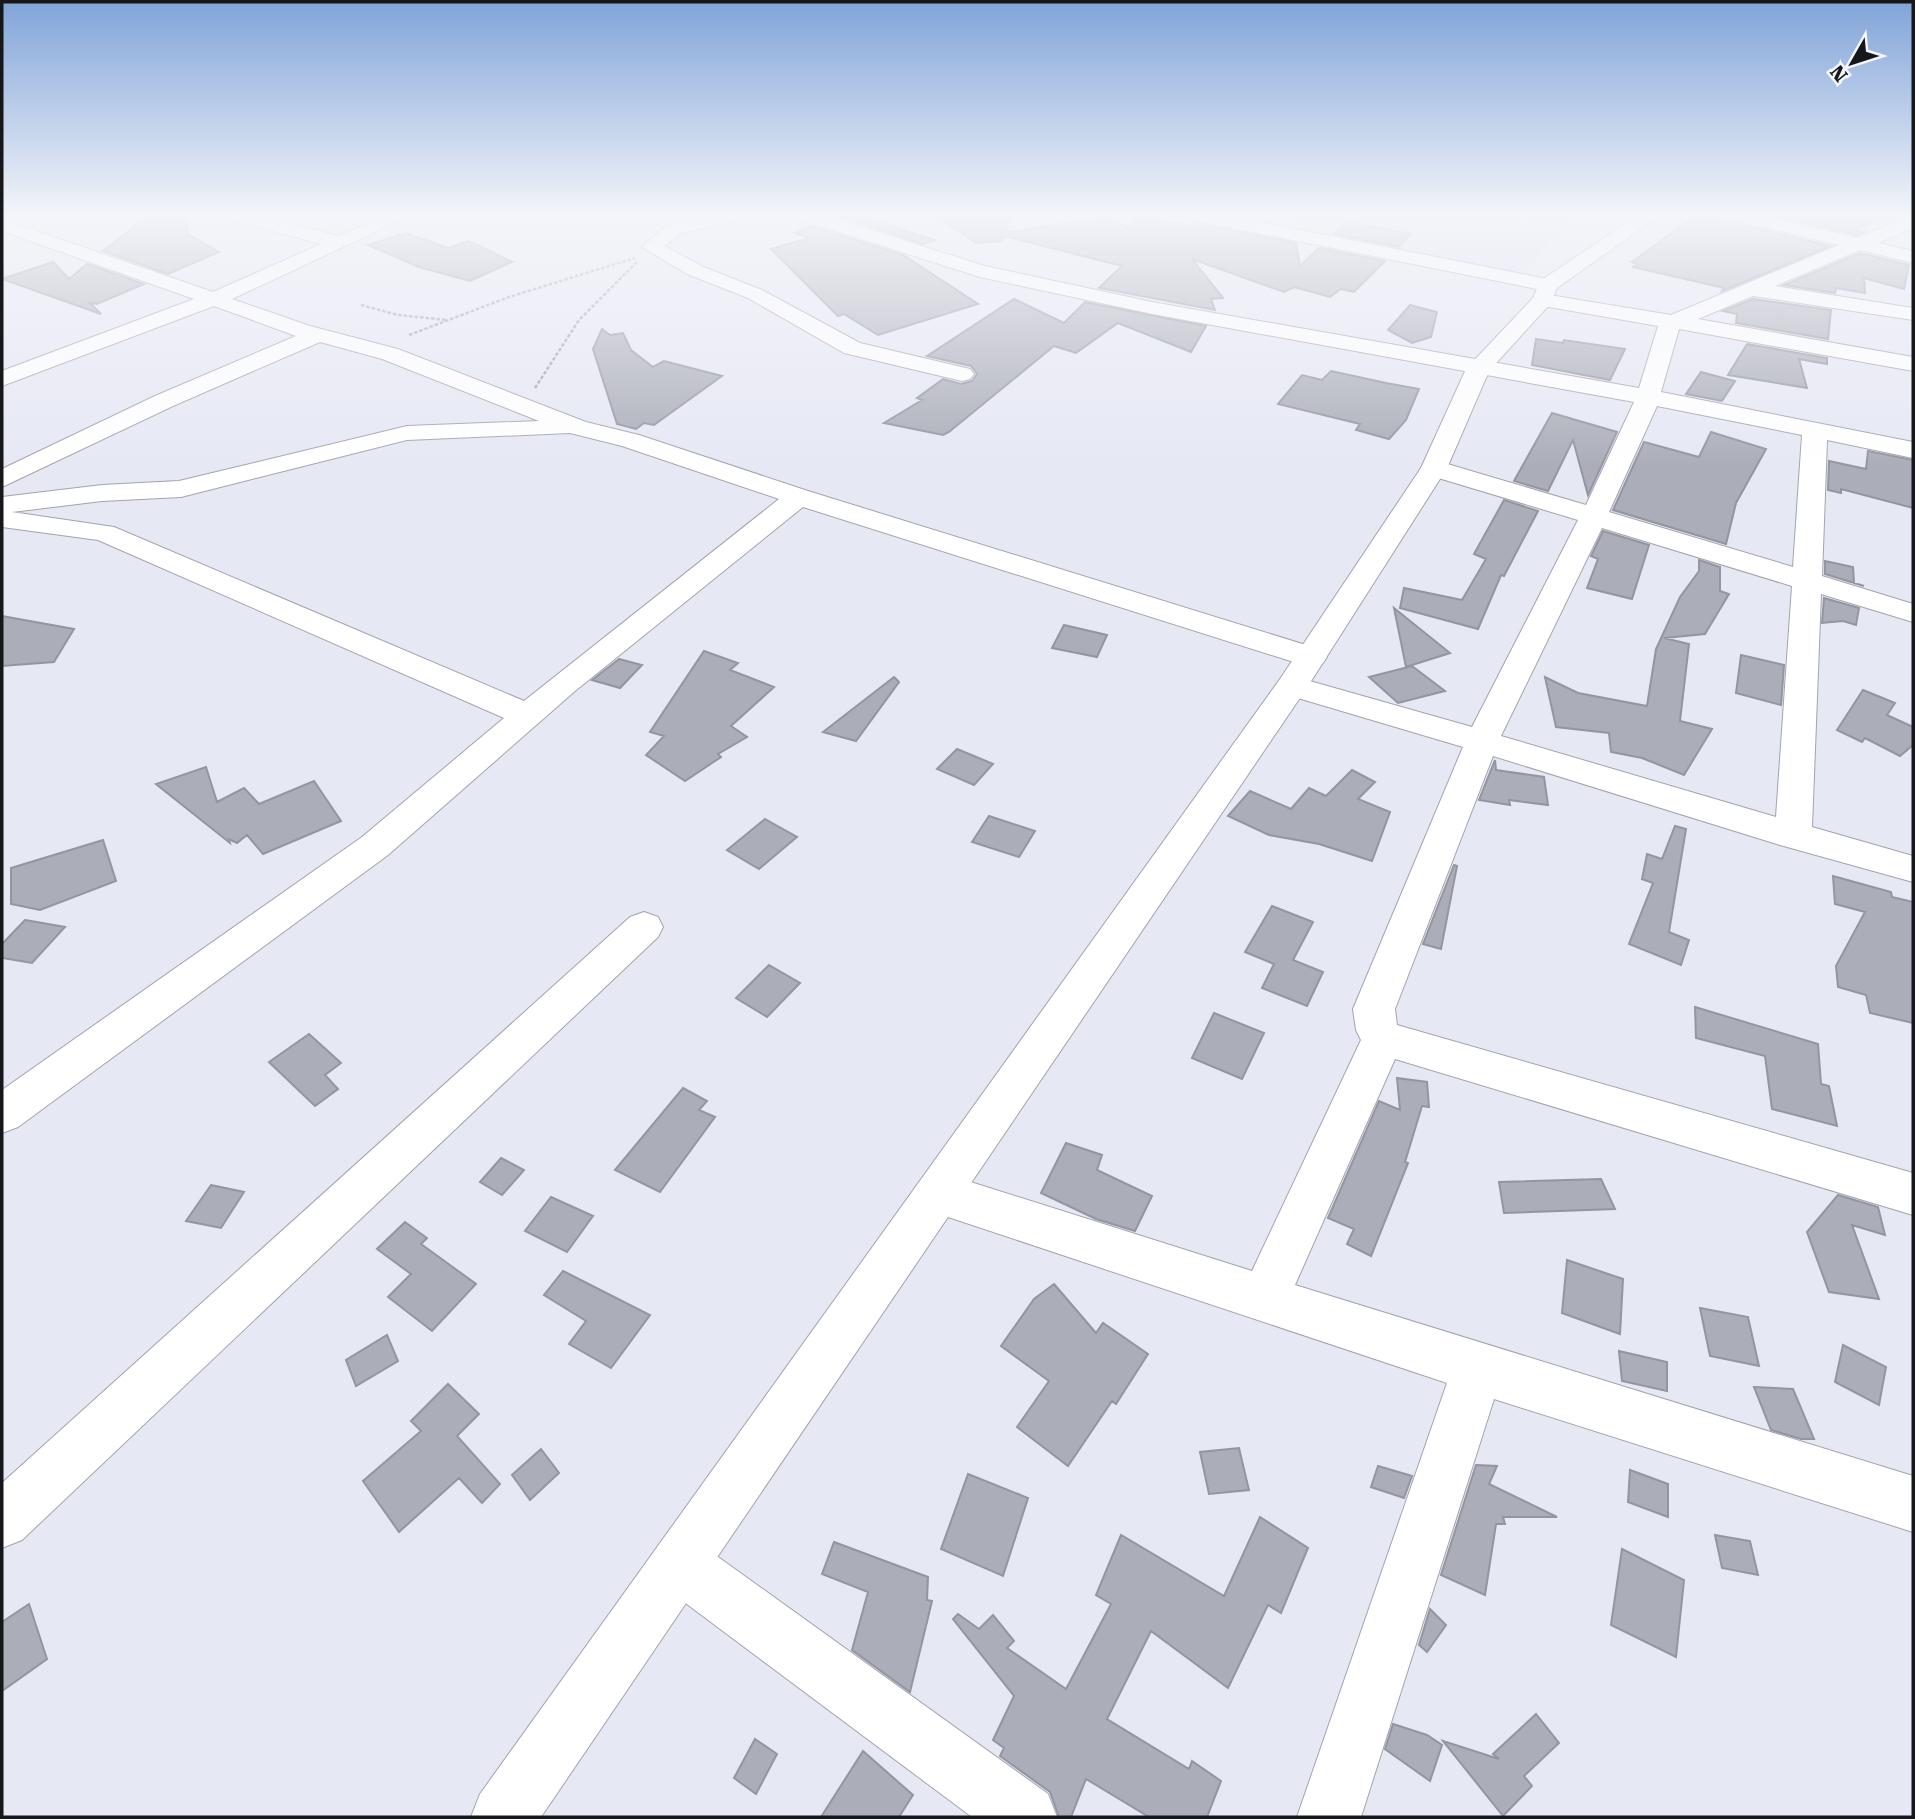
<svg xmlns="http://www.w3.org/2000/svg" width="1915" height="1819" font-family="'Roboto Serif',serif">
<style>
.built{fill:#d9dcef}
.building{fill:#abadb8;stroke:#9395a0;stroke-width:2}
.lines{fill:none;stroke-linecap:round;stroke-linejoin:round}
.street-casing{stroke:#a2a4af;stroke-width:2}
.secondary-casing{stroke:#a2a4af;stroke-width:2}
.path{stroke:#9fa1aa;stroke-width:2.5;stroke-dasharray:3.5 2;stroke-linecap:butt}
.street{fill:#fff;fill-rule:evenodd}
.secondary{fill:#fff;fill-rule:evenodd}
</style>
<rect width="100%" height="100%" fill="#e6e8f4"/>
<!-- built -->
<path class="built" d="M1298 213H1576L1523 274 1283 228Z"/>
<!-- building -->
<path class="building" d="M152 213H185L188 234 219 252 168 274 103 251Z
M841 213H851L935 240 923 244 835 215Z
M975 213H1011L1005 232 1113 217 1126 228 1140 216 1196 227V223L1296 243 1300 266 1319 248 1385 261 1354 292 1341 289 1330 297 1294 287 1284 292 1192 259 1223 298 1211 299 1215 310 1099 288 1122 266 1004 236 1002 241 976 243 941 219Z
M1715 213 1722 220 1831 246 1722 291 1724 288 1633 267 1637 264 1632 262 1696 215 1714 220Z
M1763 213H1890V216L1853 230 1864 232 1857 235Z
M1347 222 1411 234 1399 247 1334 234Z
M811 226 903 255 978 304 878 335 844 314 838 316 771 249 810 238 794 233Z
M406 233 448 248 469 241 512 262 470 281 419 267 368 245Z
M1860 253 1909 265 1904 289 1864 278 1865 293 1836 288 1835 293 1784 285Z
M53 262 69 279 87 264 144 284 97 304 90 303 101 314 2 279Z
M1014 299 1064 323 1085 302 1206 326 1191 352 1118 323 1076 353 1054 346 949 432 943 435 884 423 922 400 917 398 943 379 961 384 972 381 977 374 971 366 927 356Z
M1753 299 1831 310 1828 339 1736 323 1737 314 1723 311Z
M1410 305 1437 312 1431 337 1412 343 1388 330Z
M602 329 610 335 623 333 631 350 653 367 664 361 722 376 654 425 644 423 636 429 617 424 593 349Z
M1536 339 1563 343 1564 340 1625 349 1610 380 1532 365Z
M1747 344 1827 358V364L1799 359 1807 388 1728 375Z
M1331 371 1386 383 1419 389 1406 420 1389 439 1356 430 1360 424 1278 404 1302 375 1322 380Z
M1701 372 1735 381 1722 401 1686 394Z
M1552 413 1617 432 1588 495 1573 440 1548 491 1514 481Z
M1711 432 1766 449 1736 503 1726 544 1613 510 1644 442 1699 457Z
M1868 451 1913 460V508L1841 489V493L1828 490 1829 461 1866 469Z
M1504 500 1538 511 1504 576 1501 575 1478 629 1400 608 1404 588 1462 600 1486 559 1474 554Z
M1603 531 1649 545 1632 599 1587 588 1598 559 1591 556Z
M1699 560 1720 567V591L1729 594 1705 634 1664 638 1689 644 1680 721 1712 729 1684 775 1642 758 1611 752 1609 733 1556 727 1545 677 1578 693 1647 706 1656 649 1680 597 1699 571Z
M1825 561 1853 567 1854 583 1864 586 1825 574Z
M1824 598 1859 608 1856 625 1843 621 1822 623Z
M1394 608 1450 653 1406 667Z
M2 616 74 629 54 662 2 666Z
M1064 625 1107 635 1097 657 1052 648Z
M704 651 738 663 730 670 774 687 731 726 747 737 718 754 721 757 685 781 646 755 664 736 650 732Z
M1741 655 1784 665 1781 705 1736 693Z
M619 659 642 665 620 688 592 680Z
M1412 666 1445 691 1398 703 1369 677Z
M894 677 899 682 856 741 823 732Z
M1863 690 1895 703 1887 715 1913 727V745L1900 756 1865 738 1862 742 1837 730Z
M957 749 993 764 974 785 937 769Z
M1495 760 1496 770 1544 777 1548 805 1509 800 1510 805 1479 800Z
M206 767 217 802 244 788 259 804 314 781 341 821 263 854 247 835 237 843 229 839 230 843 156 784Z
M1352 770 1375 782 1358 799 1390 812 1372 861 1319 844 1269 835 1228 816 1250 791 1291 809 1309 788 1326 796Z
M989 816 1035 831 1019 857 972 842Z
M765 819 797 837 759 869 727 850Z
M1675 826 1686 829 1669 932 1689 940 1681 965 1629 944 1653 883 1642 879 1647 854 1662 859Z
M103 840 116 881 40 910 11 904V868Z
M1454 865 1457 866 1441 949 1423 944Z
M1833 876 1891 892 1892 897 1913 902V1023L1870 1013 1866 995 1838 987 1836 966 1865 912 1835 904Z
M1272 906 1313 922 1293 960 1323 972 1307 1006 1262 988 1274 964 1245 952Z
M25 920 65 927 32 963 2 958V944Z
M769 965 800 983 767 1017 736 998Z
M1695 1007 1818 1044 1821 1084 1829 1086 1837 1126 1772 1109 1765 1056 1696 1038Z
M1214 1013 1264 1033 1242 1079 1192 1058Z
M309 1034 341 1063 325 1075 338 1089 315 1106 269 1062Z
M1397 1078 1427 1082 1429 1107 1422 1106 1405 1162 1408 1163 1371 1256 1347 1244 1354 1229 1328 1218 1379 1101 1400 1110Z
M683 1088 707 1101 699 1110 715 1117 660 1192 615 1170Z
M1066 1143 1102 1155 1097 1170 1152 1196 1135 1231 1096 1219 1041 1193Z
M501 1158 524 1170 502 1195 480 1182Z
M1601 1179 1615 1209 1504 1213 1499 1182Z
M211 1185 244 1192 221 1228 186 1221Z
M1838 1195 1878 1207 1885 1235 1852 1225 1879 1299 1829 1292 1807 1232Z
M551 1197 593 1216 567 1252 525 1231Z
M405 1222 427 1238 421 1244 476 1284 432 1331 388 1297 411 1274 377 1249Z
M1567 1260 1623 1279 1620 1334 1562 1313Z
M563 1271 650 1315 611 1368 569 1344 586 1321 544 1295Z
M1054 1284 1096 1333 1103 1323 1148 1354 1116 1404 1112 1401 1068 1466 1017 1427 1049 1381 1001 1346 1034 1299Z
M1700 1308 1748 1317 1759 1366 1710 1356Z
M387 1335 398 1361 356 1386 346 1360Z
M1843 1345 1886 1367 1879 1405 1835 1382Z
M1619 1351 1667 1362V1391L1622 1381Z
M448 1384 479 1414 457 1436 500 1484 482 1503 459 1478 399 1532 363 1481 421 1431 411 1421Z
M1754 1387 1793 1389 1814 1439H1801L1771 1430Z
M1239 1448 1249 1490 1209 1494 1200 1452Z
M541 1449 559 1473 530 1500 512 1475Z
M1476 1465 1497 1466 1489 1484 1557 1517H1503L1505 1524H1496L1485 1595 1441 1575Z
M1378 1466 1412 1476 1404 1498 1371 1487Z
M1630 1470 1668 1484V1517L1628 1502Z
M968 1474 1028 1498 1003 1576 941 1549Z
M1260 1517 1308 1548 1281 1613 1268 1605 1228 1688 1151 1631 1107 1719 1189 1769 1192 1761 1221 1781 1207 1817H1149L1086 1779 1071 1817H1059L1050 1792 1000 1756 1004 1748 993 1740 1014 1696 953 1619 958 1614 979 1629 993 1615 1014 1641 1007 1648 1066 1689 1111 1604 1096 1595 1121 1535 1224 1596Z
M1715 1535 1750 1541 1758 1575 1722 1568Z
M834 1542 928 1577 927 1600 932 1601 910 1692 852 1650 868 1592 822 1574Z
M1622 1549 1684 1580 1676 1657 1611 1625Z
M29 1604 47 1659 2 1691V1622Z
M1430 1609 1446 1625 1427 1652 1419 1645Z
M1536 1714 1559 1743 1524 1776 1532 1786 1503 1816 1443 1741 1499 1759 1493 1754Z
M1393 1724 1427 1735 1442 1745 1430 1781 1385 1749Z
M755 1739 777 1754 756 1794 734 1778Z
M863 1751 913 1795 899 1817H821Z"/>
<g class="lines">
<!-- street casing -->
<g class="street-casing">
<path id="street" d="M220 213H250L338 236 392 213H416L232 299 310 326 398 349 586 422 639 435 808 491 1322 650 1327 657 1322 664 1311 666 1300 664 803 507 575 691 388 855 18 1127 2 1133V1090L362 837 504 718 98 540 2 527V497L102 485 179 481 407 426 539 421 382 359 320 342 173 406 2 487V469L155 396 296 336 214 306 2 386V371L194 299 2 231V219L213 292 321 244 222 217ZM570 433 622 446 779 499 524 701 114 527 12 512 102 501 181 497 407 440Z
M721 213H755L753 217 681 233 665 246 701 266 762 290 860 343 970 369 974 374 970 379 962 381 844 353 748 298 687 274 642 247 667 225Z
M790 213H818L985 266 1152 302 1639 388 1658 326 1543 306 1536 304 1532 300 1536 296 1543 294 1671 315 1839 245 1723 217 1721 213H1753L1857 238 1913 215V228L1878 243 1913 251V263L1860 250 1775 286 1913 308V320L1753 296 1698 319 1913 357V371L1679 329 1661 392 1913 442V458L1827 440 1822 576 1913 604V622L1821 594 1812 827 1913 856V882L1780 845 1493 756 1395 1009 1397 1025 1913 1173V1215L1395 1059 1295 1285 1913 1476V1532L1494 1399 1361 1817H1297L1447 1383 939 1214 923 1208 916 1193 923 1178 939 1172 1252 1271 1361 1040 1356 1030 1353 1009 1463 747 1281 693 1276 686 1281 679 1292 676 1472 727 1578 520 1425 474 1421 468 1425 462 1434 460 1586 505 1634 402 1152 314 980 277 792 217ZM1657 406 1802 435 1793 567 1609 512ZM1602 528 1792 586 1776 817 1501 736Z
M1179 213H1215L1547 279 1557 285 1547 291 1188 219Z
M644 912 658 917 663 927 658 937 22 1540 2 1548V1483L630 917Z
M680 1535 700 1544 1048 1794 1057 1817H972L660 1584 651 1564 660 1544Z"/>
</g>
<!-- secondary casing -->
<g class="secondary-casing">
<path id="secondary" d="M1642 213H1663L1557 288 1550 304 1489 371 1447 468 1308 686 541 1817H471L480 1794 1280 679 1421 468 1466 369 1533 298 1540 281Z"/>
</g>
<!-- path -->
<path class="path" d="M361 305 398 315 447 320
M409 335 509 297 635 258
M535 388 579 320 637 262"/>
<!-- street -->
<use href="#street" class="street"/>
<!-- secondary -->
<use href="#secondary" class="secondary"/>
</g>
<!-- sky -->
<linearGradient id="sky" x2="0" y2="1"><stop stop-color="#80a4d8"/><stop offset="0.46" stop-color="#f4f5fa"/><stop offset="1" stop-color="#f4f5fa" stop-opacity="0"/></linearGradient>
<rect width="1915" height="467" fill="url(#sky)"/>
<!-- border -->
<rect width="1915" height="1819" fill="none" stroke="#16171b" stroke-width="7"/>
<!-- north arrow -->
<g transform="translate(1852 63) rotate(231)" stroke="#f3f5ff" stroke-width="5" paint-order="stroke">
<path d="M0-5L12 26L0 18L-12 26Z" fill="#16171b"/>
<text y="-10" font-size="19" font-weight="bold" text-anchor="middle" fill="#16171b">N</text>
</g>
</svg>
